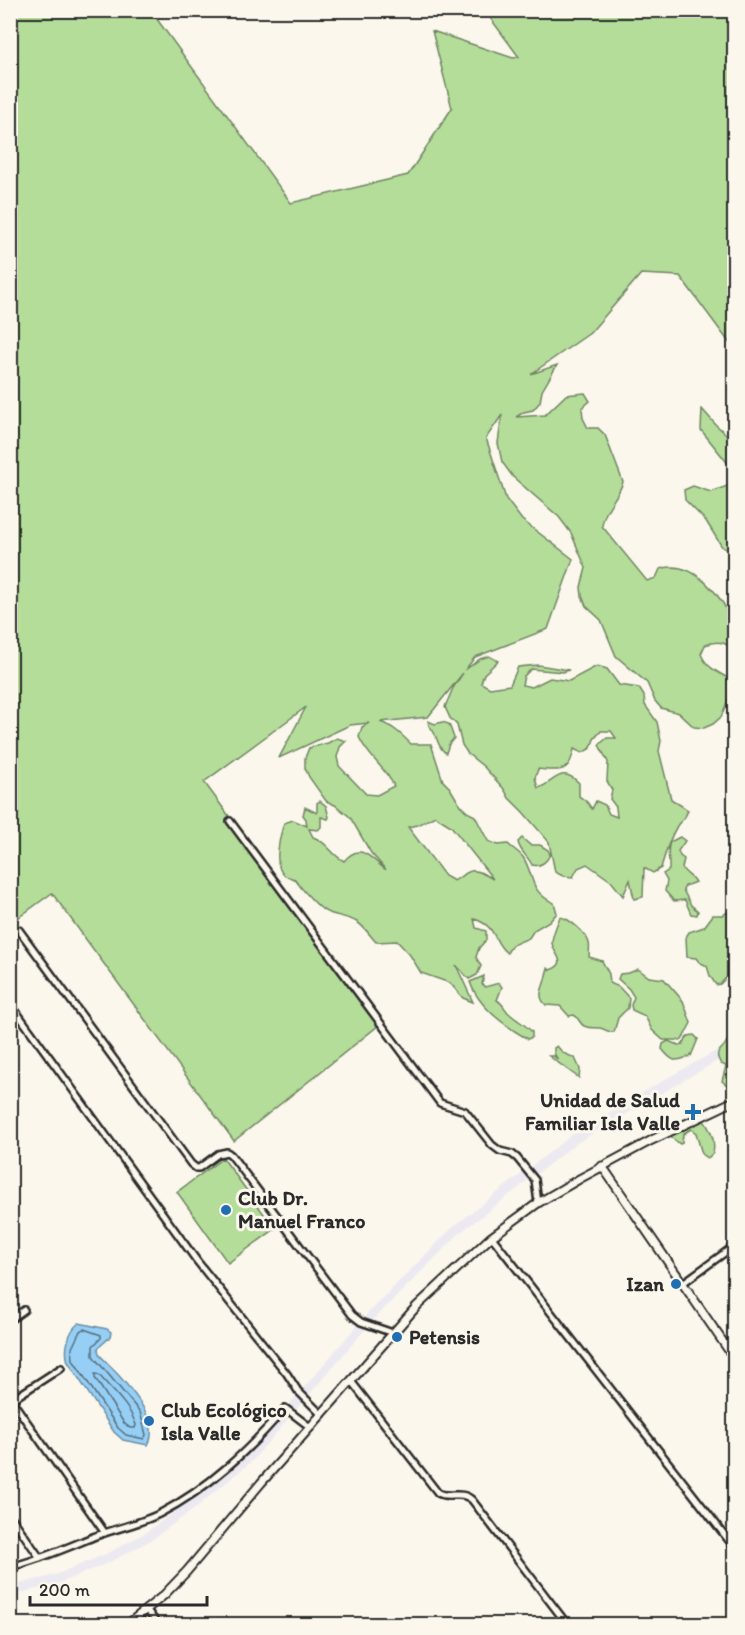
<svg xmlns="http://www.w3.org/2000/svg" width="745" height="1635" font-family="Itim,sans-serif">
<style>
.built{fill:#ece9f1}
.green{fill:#b4dd9a;stroke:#708462;stroke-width:1.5;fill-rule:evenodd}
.water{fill:#96cff5;stroke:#6b8da4;stroke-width:1.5}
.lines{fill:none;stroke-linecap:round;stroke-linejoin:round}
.shore{stroke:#566d7c;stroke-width:1.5}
.minor-casing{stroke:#2b2b2b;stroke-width:10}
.tertiary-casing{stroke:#2b2b2b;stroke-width:11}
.minor{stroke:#fbf7ec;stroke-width:5}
.tertiary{stroke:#fbf7ec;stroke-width:7}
.poi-dot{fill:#1f6fb2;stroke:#fbf7ec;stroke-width:2}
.labels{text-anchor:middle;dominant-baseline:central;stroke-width:6;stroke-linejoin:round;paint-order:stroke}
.poi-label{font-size:20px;font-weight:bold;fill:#2b2b2b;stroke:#fbf7ec;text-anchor:start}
</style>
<rect width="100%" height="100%" fill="#fbf7ec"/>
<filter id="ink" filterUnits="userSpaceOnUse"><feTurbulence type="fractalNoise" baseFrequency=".0167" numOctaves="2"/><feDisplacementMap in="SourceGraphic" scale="12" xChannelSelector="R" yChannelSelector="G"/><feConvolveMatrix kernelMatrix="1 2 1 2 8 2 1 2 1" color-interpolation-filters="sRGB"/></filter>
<g filter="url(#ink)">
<!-- built -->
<path class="built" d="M734 1041V1051L578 1142 461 1232 374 1319 252 1461 193 1510 151 1540 110 1562 57 1584 11 1595V1586L55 1575 106 1554 145 1533 188 1502 246 1455 367 1314 454 1226 572 1135 671 1076Z"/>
<!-- green -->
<path class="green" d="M10 11H151L291 203 408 175 452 108 432 31 513 58 519 57 485 11H734V349L680 276 641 274 590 333 531 374 557 365 542 391 540 402 533 410 524 412 516 417 545 415 566 395 585 393 590 401 582 408 583 418 588 428H598L605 435 623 482C618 498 604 509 602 526L647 581 656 578 660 569C694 558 724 598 734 626 736 634 734 646 734 654 729 641 717 640 705 645L701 654C707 668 717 672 730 679L733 688 721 717 713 724 704 728 694 727 679 713 661 708 655 701 647 683 616 656 601 620 586 606 582 596 581 587 586 568 571 533 559 517 513 477 502 462 498 443 502 415 486 438 506 499 522 520 573 559 548 629 475 657 465 670 480 659 489 656 498 661 484 674 481 683 490 688 510 685 518 667 538 665 569 670 563 672 531 669 524 676 522 685 532 687 550 678 569 681 597 666 607 669 619 685 639 688 644 696 645 705 657 722 661 741 659 751 671 799 688 810C684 822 681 819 677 826 669 839 665 854 661 868L653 873 644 868 643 897 634 899 630 880 623 896 611 881 587 864 578 868 573 877 563 876 555 872 549 842 523 812 509 798 504 789 484 767 468 754 462 745 457 725 450 718 445 707 453 688 463 673 428 717 380 722C393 726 401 734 411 744H431L443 781 450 788 460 805 467 812 475 816 488 841 498 845 508 844C512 848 519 852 523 857 535 876 528 891 554 903L557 913 551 920 534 930 529 938 512 945 507 953C492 942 498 926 474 919L476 928 486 931V940L479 948 476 957 481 966 477 975 469 979 456 965 473 1002 463 998 450 983 421 973 410 955 397 941 376 942C370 936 365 927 357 922 348 917 336 916 327 912 320 910 298 885 295 879 294 879 286 876 285 876 272 866 280 836 284 823L293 820 307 826 306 819 303 815 305 807 317 813V803L320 801 326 806 329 817 328 819 321 817V827L318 830 309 829 313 837C328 842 330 854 344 861 361 841 371 859 386 870L371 853 350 817 335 805 326 801 309 777 305 768V758L309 748 328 743 337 738 346 741 340 747 337 757 339 766 366 794 377 795 394 786C386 768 367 756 359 737L362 727 369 723 350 725 279 758 306 707 204 782 229 816 226 819 243 841 246 840 254 847 256 852 379 1025 234 1141 52 893 11 923ZM601 731H611L616 738H607L599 745 608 762 607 781 612 790 610 799 616 807 617 817 609 814 605 805 596 801 592 809 587 802 579 796V783C560 764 555 783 538 788L535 778 538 769C559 771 570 774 574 749L582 753 591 748 594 739ZM435 816 451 826 493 879C473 868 473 867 454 881L445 876 408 827 418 825Z
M702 409 716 425 734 441V471L701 430Z
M730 485 728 488 734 495V554L722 547 706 521 685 500 684 490 693 486 711 492Z
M428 721 435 724 442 722 449 724 454 738 449 744 446 753C436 747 438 733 429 726Z
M680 837 685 841 678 851 680 856 684 859 682 868C686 875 692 876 695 882L685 886 683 890 691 905 698 911 697 915 691 914 685 900 674 901 665 891 667 881 663 874 669 870C670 859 666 852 670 842Z
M522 838 530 845H540L548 850 550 854C547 862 540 867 532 865 528 856 520 852 518 842Z
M731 910 734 911V983L730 974 720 984 716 985 710 976 707 966 699 962 696 958 687 957 686 937 689 932 704 927 713 915H723Z
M560 917C569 918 586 933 589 943 590 946 589 953 589 957L602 961 609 974 610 983 619 987 629 998 628 1008 618 1018 614 1032C607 1033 606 1029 600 1028 594 1027 590 1029 584 1026 579 1023 579 1018 574 1015L569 1016 560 1006 546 1005C538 997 541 992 544 983 546 978 546 973 548 968L550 970C571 963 551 953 552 941 553 934 557 924 560 917Z
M638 969 649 977 664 979 683 1001 691 1023 682 1040H663L652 1030 645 1016 632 1010 631 1005 634 997 629 989 618 979 620 974 629 973Z
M484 976 482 984 485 987 499 983 502 987 497 1000C504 1004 505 1011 511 1015 518 1021 526 1025 532 1032V1037L528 1039C505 1026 479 1008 470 982Z
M734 1031V1090H733L722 1081 726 1066 721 1064C713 1051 721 1052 726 1043 730 1037 728 1035 734 1031Z
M694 1035 698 1039 691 1056C675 1061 674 1064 662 1049L663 1044 668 1041 678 1045 683 1044 688 1036Z
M557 1046 563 1053 575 1058 580 1069 579 1078 549 1056H554L558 1060 554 1053V1048Z
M702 1118C710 1128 716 1140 713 1153L708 1158 702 1154 696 1133 691 1129 683 1134 682 1143 680 1144 668 1135Z
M223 1158 275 1229 228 1263 177 1192Z"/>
<!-- water -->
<path class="water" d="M79 1323 107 1329 111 1332 110 1337 98 1348 99 1354C116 1373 164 1417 148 1445L123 1440 114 1432 68 1362C64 1350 68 1331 79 1323Z"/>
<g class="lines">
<!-- shore -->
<path class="shore" d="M84 1329 101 1335V1338L93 1346V1356L140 1412 146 1435 144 1439 126 1435 118 1428 73 1360 72 1348 80 1331Z
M95 1374 99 1375C112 1390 130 1406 136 1425L135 1428H130L124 1423 95 1378Z"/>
<!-- minor casing -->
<g class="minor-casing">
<path id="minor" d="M230 821 440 1103 465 1111 492 1145 500 1151 512 1154 517 1158 535 1180 538 1203
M19 930 191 1164 196 1168H199L218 1154 227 1152 231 1155 352 1315 361 1322 393 1333
M10 1003 197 1261 287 1374 298 1391 322 1415
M492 1237 734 1547
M683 1283 734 1246
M10 1320 24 1310
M351 1381 438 1493C449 1499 461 1490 472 1500L567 1624
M10 1398 105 1533
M10 1401 61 1368
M10 1515 40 1558
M10 1567C39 1560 66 1548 93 1537 114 1529 139 1524 159 1514 209 1488 248 1451 285 1408L310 1427
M147 1610 157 1624"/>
</g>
<!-- tertiary casing -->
<g class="tertiary-casing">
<path id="tertiary" d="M602 1166 734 1358
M128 1624 164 1595 187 1571 261 1483 417 1306 490 1238 538 1203 581 1178 652 1140 734 1101"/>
</g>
<!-- minor -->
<use href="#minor" class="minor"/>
<!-- tertiary -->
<use href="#tertiary" class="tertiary"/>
</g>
</g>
<!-- markers -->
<g class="poi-dot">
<path d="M690 1103h6v6h6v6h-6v6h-6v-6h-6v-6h6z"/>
<circle cx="226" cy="1210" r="6"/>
<circle cx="676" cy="1284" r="6"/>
<circle cx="397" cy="1337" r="6"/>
<circle cx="149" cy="1421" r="6"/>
</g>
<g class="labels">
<!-- poi labels -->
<g class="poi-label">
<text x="680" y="1100" text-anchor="end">Unidad de Salud<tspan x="680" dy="23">Familiar Isla Valle</tspan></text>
<text x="238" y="1198">Club Dr.<tspan x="238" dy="23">Manuel Franco</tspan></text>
<text x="664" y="1284" text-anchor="end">Izan</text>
<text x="409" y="1337">Petensis</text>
<text x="161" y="1410">Club Ecológico<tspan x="161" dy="23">Isla Valle</tspan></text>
</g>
</g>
<!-- margin -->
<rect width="745" height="1635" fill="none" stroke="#fbf7ec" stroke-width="36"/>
<rect x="18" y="18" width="709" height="1599" fill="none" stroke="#2b2b2b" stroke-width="2" filter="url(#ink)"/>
<!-- scale -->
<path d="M30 1596v9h177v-9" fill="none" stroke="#2b2b2b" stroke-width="3"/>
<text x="39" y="1596" font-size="18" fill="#2b2b2b" stroke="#fbf7ec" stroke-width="4.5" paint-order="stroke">200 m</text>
</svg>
